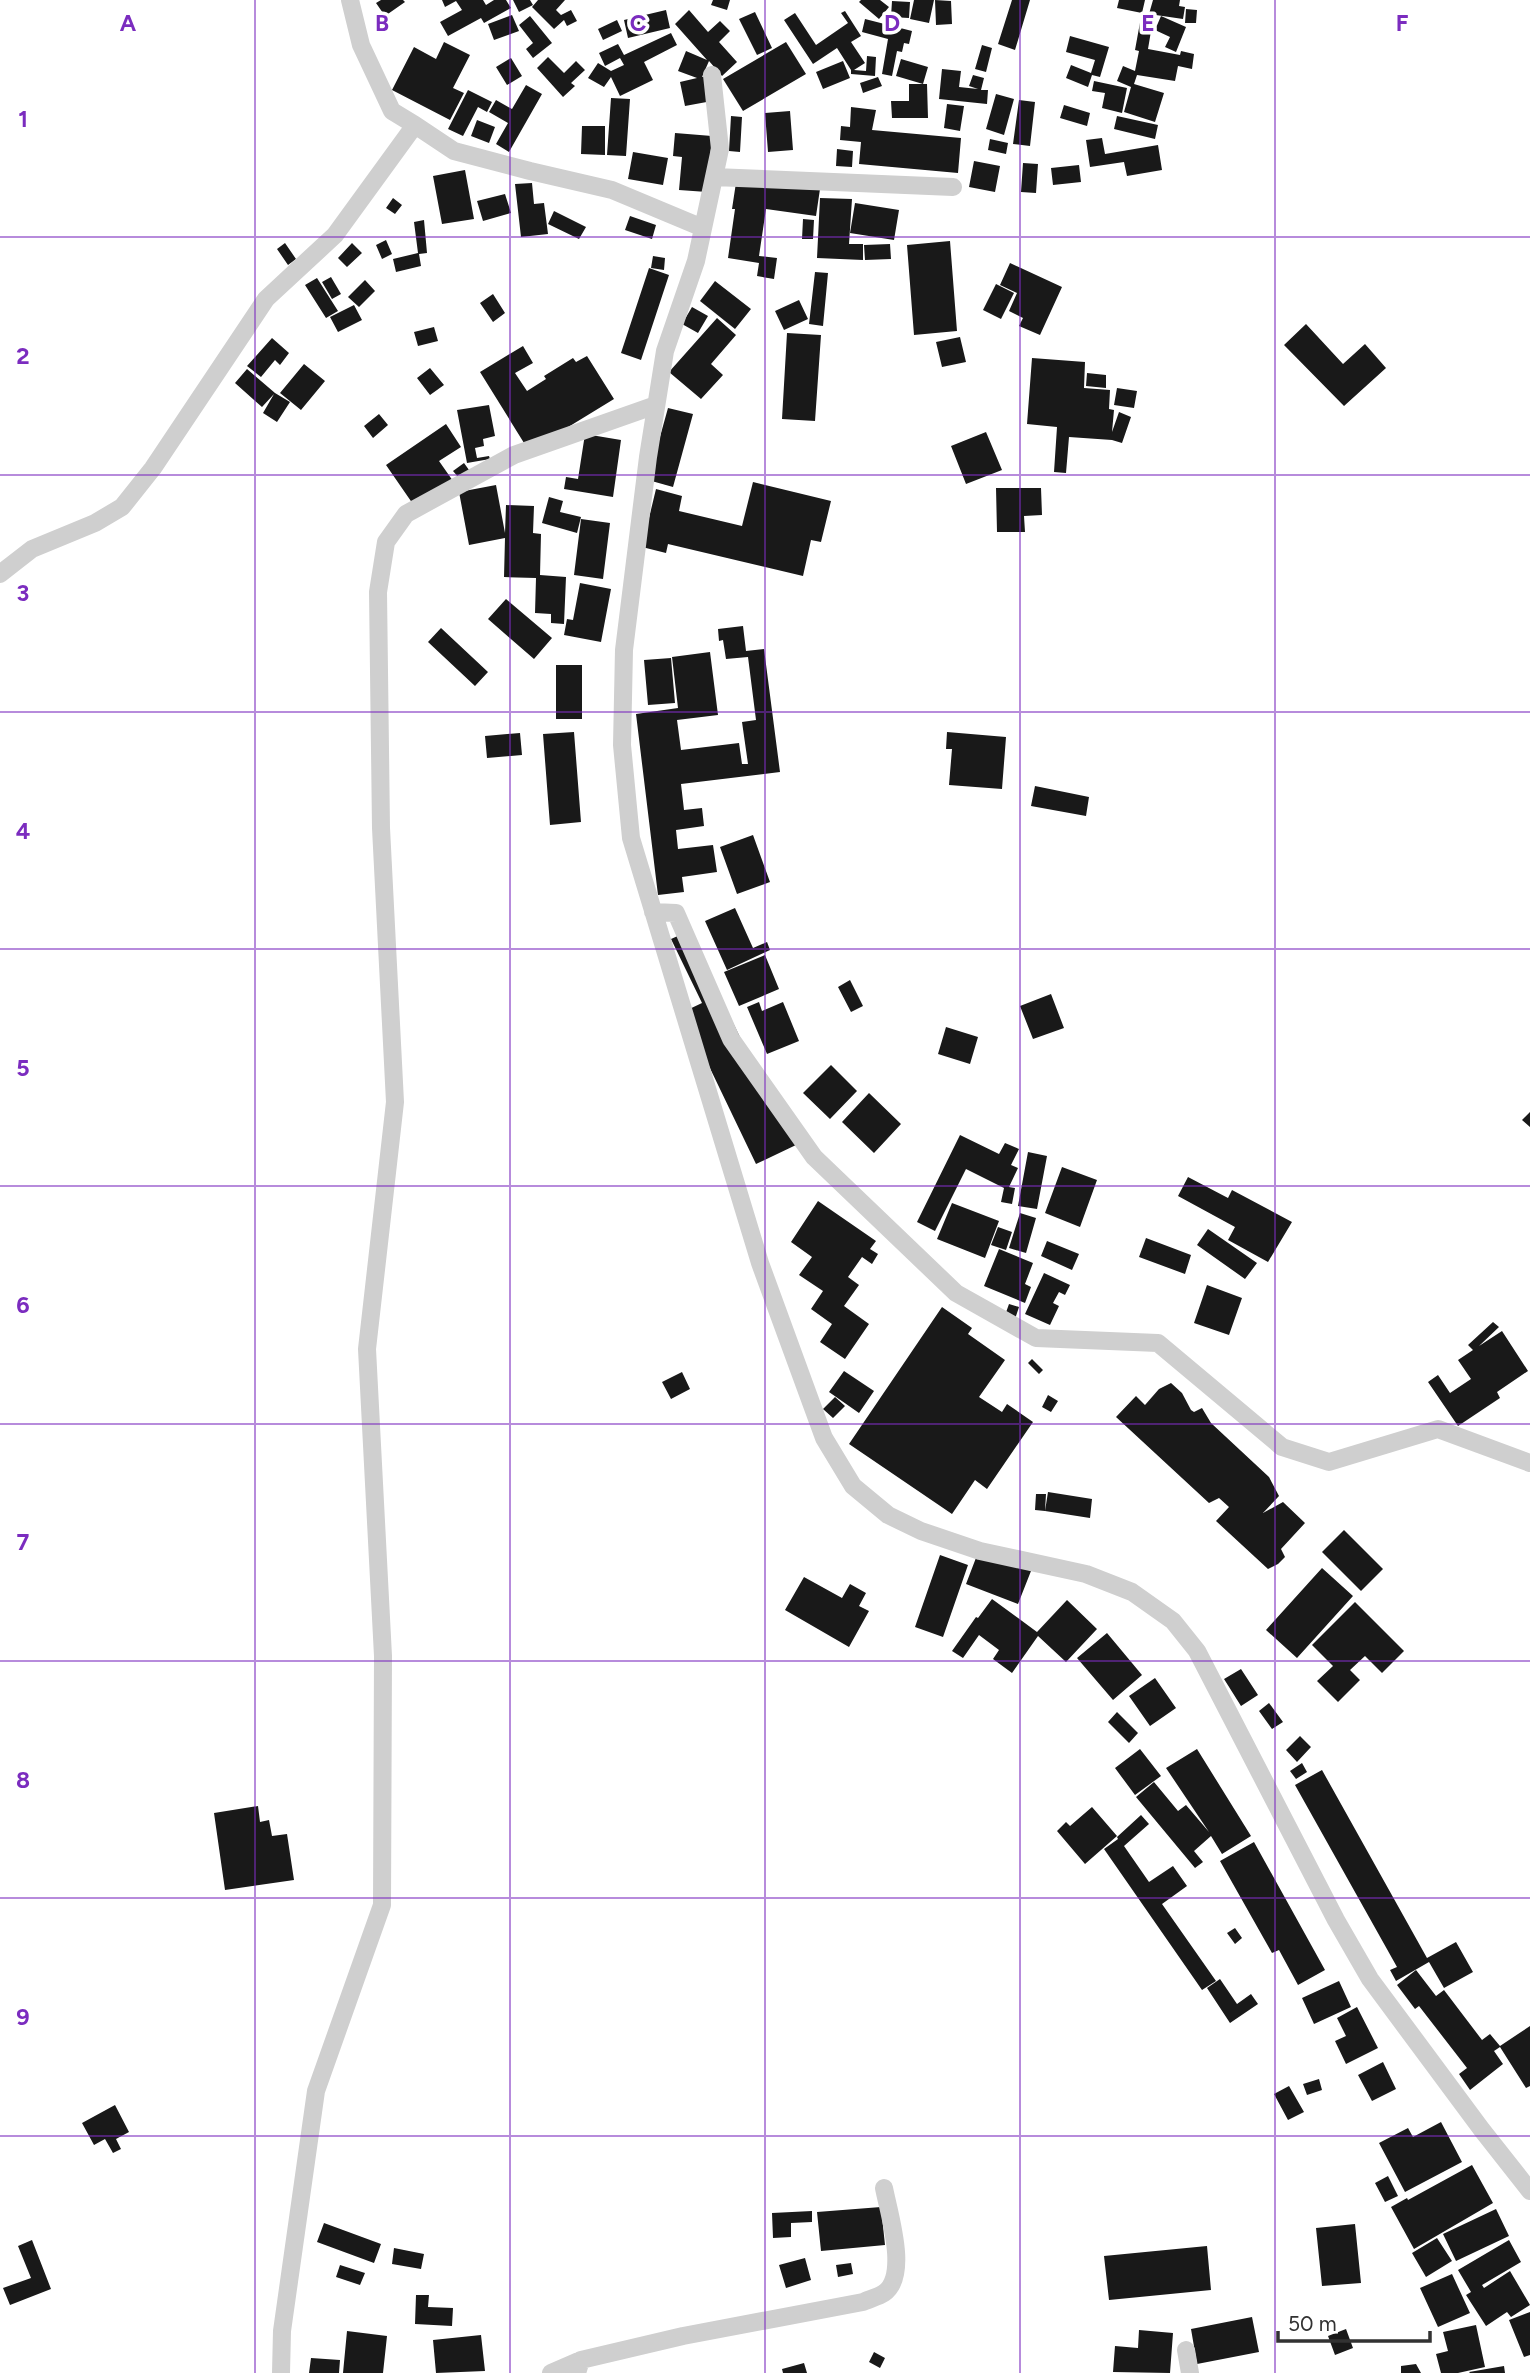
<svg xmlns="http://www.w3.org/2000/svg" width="1530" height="2373" font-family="Figtree,sans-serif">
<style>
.building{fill:#191919}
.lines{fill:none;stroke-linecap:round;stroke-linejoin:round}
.street{stroke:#cfcfcf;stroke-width:18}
.grid{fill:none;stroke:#7b2cbf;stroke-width:2;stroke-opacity:0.55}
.grid-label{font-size:23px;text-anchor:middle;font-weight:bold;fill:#7b2cbf;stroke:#fff;stroke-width:7;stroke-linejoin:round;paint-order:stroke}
</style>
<rect width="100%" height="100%" fill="#fff"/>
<!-- building -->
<path class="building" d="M381 0H403L405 2 385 16 376 3Z
M442 0H483L486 5 494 0H506L511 8 484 23 481 18 448 36 440 22 462 10 456 1 445 7Z
M513 0H530L533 5 519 12Z
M538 0H565L556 10 561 15 571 10 577 21 567 26 564 20 554 29 532 7Z
M713 0H730L727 10 711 5Z
M861 0H880L889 7 879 19 859 2Z
M914 0H934L929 23 910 19Z
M935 0 951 1 952 24 936 25Z
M1012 0H1030L1015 50 998 44Z
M1119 0H1145L1142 13 1117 8Z
M1153 0H1180L1179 6 1185 7 1183 19 1149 14Z
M892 1 910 2 909 18 891 17Z
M1186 9 1197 10 1196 23H1185Z
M666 10 670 28 628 38 624 20Z
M689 10 708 32 720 21 730 31 719 42 737 62 722 76 709 61 702 77 707 76 712 101 685 106 680 82 697 78 678 71 686 51 707 60 675 24Z
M845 11 861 36 851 42 865 63 854 70 866 71 867 56 876 57 875 76 851 74V70L837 48 813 64 784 20 795 13 816 45 848 23 841 13Z
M755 12 772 48 757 55 739 19Z
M512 15 519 31 494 40 488 24Z
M530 16 552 43 533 58 526 49 533 43 519 25Z
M1161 16 1186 27 1176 52 1165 47 1170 37 1155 30Z
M1141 17 1153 19 1148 49 1180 55 1181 51 1194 54 1192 69 1178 66 1175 81 1137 75 1134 84 1164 93 1155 122 1124 112 1131 87 1117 81 1123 66 1135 71 1139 51 1135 50Z
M865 19 912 31 909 44 904 43 902 52 897 51 892 76 882 74 888 39 862 32Z
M617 20 622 31 603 40 598 29Z
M671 33 677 45 644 62 653 80 620 96 611 77 604 87 588 78 598 63 611 71 624 65 620 58 605 66 599 53 618 44 624 55Z
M1070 36 1109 47 1100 77 1092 75 1088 87 1066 78 1071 65 1091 73 1095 60 1066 52Z
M444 42 470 55 453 88 464 93 450 120 392 90 414 47 436 59Z
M786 42 806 74 743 111 723 79Z
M982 45 992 48 986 72 975 69Z
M548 57 564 73 576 61 585 70 571 83 575 86 563 97 537 68Z
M511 58 522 76 507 85 496 67Z
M901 59 928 67 923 84H927L928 118H892L891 101H909V84H923L896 76Z
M843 61 850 78 823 89 816 72Z
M942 69 961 71 959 87 978 89 969 86 973 75 984 78 981 90H988L987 104 939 99Z
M878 77 882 86 863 93 860 83Z
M1094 81 1127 88 1122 113 1102 108 1105 93 1092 91Z
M526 85 542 94 509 152 496 144 508 123 489 112 496 100 512 109Z
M468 90 492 102 487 112 478 107 463 136 448 129Z
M996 94 1014 99 1004 135 986 129Z
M611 98 630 99 626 156 607 155Z
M1019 100 1035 102 1030 146 1013 144Z
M947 104 964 106 960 131 944 128Z
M1064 105 1090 113 1087 126 1060 118Z
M851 107 876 110 872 130 961 138 958 173 859 164 861 142 840 140 841 126 850 127Z
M790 111 793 150 768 152 765 113Z
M731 116 742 117 740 152 729 151Z
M1117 116 1158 125 1155 139 1114 129Z
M477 120 495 127 489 143 471 136Z
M582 126H605V155L581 154Z
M675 133 712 136 707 192 679 190 682 157 673 156Z
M1102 138 1105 154 1158 145 1162 170 1127 176 1124 162 1090 167 1086 140Z
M990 139 1008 143 1006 154 988 150Z
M837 149 853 151 852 167 836 166Z
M633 152 668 158 663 185 628 179Z
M974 161 1000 166 995 192 969 187Z
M1023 163 1038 164 1036 193 1021 192Z
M1079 165 1081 182 1053 185 1051 168Z
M465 170 474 219 442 224 433 176Z
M737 176 820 189 816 216 766 209 759 256 777 258 774 279 757 276 759 263 728 258 735 209H732Z
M532 183 534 204 544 203 548 234 521 237 515 184Z
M505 194 511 213 483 221 477 201Z
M393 198 402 205 395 214 386 208Z
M820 198 852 199 849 244H863V260L817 258Z
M855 203 899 210 894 240 850 233Z
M554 211 586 227 579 239 548 224Z
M630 216 656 225 652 239 625 230Z
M803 219 814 220 813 239H802Z
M424 220 427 253 419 254 421 266 396 272 393 259 418 253 414 222Z
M386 240 392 254 382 259 376 245Z
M950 241 957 331 914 335 907 245Z
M285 243 296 259 288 265 277 249Z
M352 243 362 253 347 267 338 258Z
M890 244 891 259 865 260 864 245Z
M653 256 665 258 664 270 651 268Z
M1010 263 1062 287 1040 335 1019 326 1023 318 1009 311 1017 293 1000 285Z
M649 268 669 275 641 360 621 353Z
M815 272 828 273 823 326 809 324Z
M331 277 341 294 332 299 322 282Z
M317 278 338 311 326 318 305 285Z
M365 280 375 291 359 307 348 297Z
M715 281 751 309 735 329 700 301Z
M996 284 1014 293 1001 319 983 310Z
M493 294 505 313 493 322 480 303Z
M799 300 808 319 784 330 775 311Z
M354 305 362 320 338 332 330 317Z
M692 307 708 316 698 333 682 324Z
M717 318 736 335 711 364 723 375 701 399 669 372Z
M1306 324 1343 364 1365 344 1386 368 1344 406 1284 345Z
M434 327 438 341 418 346 414 332Z
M787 333 821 335 815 421 782 419Z
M960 337 966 362 942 367 936 342Z
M272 338 289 353 280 365 275 360 261 377 247 366Z
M523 346 533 363 515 373 527 391 546 379 544 376 573 358 576 362 587 356 614 399 529 451 480 372Z
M1032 358 1085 362 1084 388 1110 390 1109 409 1114 410 1112 432 1119 412 1131 417 1122 443 1112 440 1069 437 1066 473 1054 472 1057 427 1027 424Z
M304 364 325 381 301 410 280 393Z
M430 368 444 385 430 395 417 378Z
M247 369 275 393 290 402 277 422 263 413 274 394 262 407 235 383Z
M1087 373 1106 375V388L1086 386Z
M1117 388 1137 391 1134 408 1114 405Z
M489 405 495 436 483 439 484 446 475 448 477 458 489 456 490 459 467 463 457 410Z
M668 408 693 414 673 487 648 480Z
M379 414 388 425 373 438 364 426Z
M446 424 461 447 439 461 453 481 415 507 386 465Z
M986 432 1002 470 966 484 951 446Z
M585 434 621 440 613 497 564 489 566 477 578 479Z
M464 463 469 470 459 478 453 471Z
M753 482 831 501 821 542 811 540 803 576 668 544 666 553 642 547 656 489 682 496 679 511 742 526Z
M496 485 505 533 506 505 534 506 533 533 541 534 540 575 566 577 564 624 551 623V614L535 613 536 578 504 577 505 538 469 545 459 492Z
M996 488H1041L1042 515 1024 516 1025 532H997Z
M549 497 563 501 560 512 581 517 577 533 542 523Z
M581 519 610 523 603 579 574 575Z
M580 583 611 589 601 642 564 635 567 619 573 620Z
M506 599 552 638 534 659 488 619Z
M743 626 746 651 764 649 780 772 681 784 684 810 702 808 704 826 676 830 678 849 713 845 717 872 682 877 684 892 658 895 636 714 678 708 672 657 710 652 718 715 677 720 681 750 739 743 742 764H748L742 722 756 720 748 657 726 659 723 640 719 641 718 629Z
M441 628 488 672 475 686 428 642Z
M671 658 675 703 648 705 644 660Z
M556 665H582V719H556Z
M574 732 581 822 550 825 543 734Z
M947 732 1006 737 1002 789 949 785 952 749H946Z
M520 733 522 755 487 758 485 736Z
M1035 786 1089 797 1086 816 1031 806Z
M753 835 770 882 737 894 720 847Z
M735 908 753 948 767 942 770 950 727 970 705 921Z
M689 931 749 1056 796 1145 756 1164 683 1012 702 1003 671 939Z
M765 955 779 989 739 1006 724 972Z
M850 980 863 1006 851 1012 838 987Z
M1051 994 1064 1028 1033 1039 1020 1006Z
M759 1002 762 1011 783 1002 799 1041 767 1054 747 1007Z
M946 1027 978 1037 970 1064 938 1054Z
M831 1065 857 1091 830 1119 803 1093Z
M869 1093 901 1124 874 1153 842 1122Z
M1530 1112V1127L1522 1120Z
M960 1135 999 1154 1005 1143 1019 1149 1011 1165 1018 1168 1009 1187 1015 1188 1012 1204 1001 1202 1004 1188 966 1169 935 1231 917 1222Z
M1028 1152 1047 1156 1037 1209 1018 1206Z
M1062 1167 1097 1180 1080 1227 1045 1213Z
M1188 1177 1228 1198 1232 1190 1292 1222 1268 1262 1228 1240 1235 1227 1178 1196Z
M818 1201 876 1241 870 1249 878 1254 872 1264 862 1257 848 1277 859 1285 844 1306 869 1324 845 1359 820 1342 832 1324 811 1309 823 1291 799 1275 812 1257 791 1242Z
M952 1203 999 1221 985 1258 937 1239Z
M1020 1213 1036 1218 1026 1253 1009 1248Z
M998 1227 1012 1232 1006 1250 991 1245Z
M1208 1229 1257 1263 1245 1279 1197 1245Z
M1146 1238 1191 1255 1185 1274 1139 1257Z
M1047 1241 1079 1254 1072 1270 1041 1256Z
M999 1249 1033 1263 1025 1284 1031 1287 1025 1303 984 1286Z
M1044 1273 1070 1285 1065 1295 1059 1292 1053 1303 1059 1306 1050 1325 1025 1314Z
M1207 1285 1242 1298 1229 1335 1194 1323Z
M1009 1304 1019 1307 1014 1322 1004 1318Z
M942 1307 972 1328 968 1334 1005 1360 979 1397 1002 1412 1007 1404 1033 1422 987 1489 975 1480 952 1514 849 1444Z
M1493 1322 1499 1327 1479 1346 1502 1331 1528 1371 1497 1392 1500 1398 1458 1426 1428 1382 1438 1375 1450 1393 1471 1379 1458 1360 1473 1350 1468 1345Z
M1032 1359 1043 1370 1039 1374 1028 1363Z
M844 1371 874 1391 859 1413 829 1392Z
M682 1372 690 1389 671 1399 662 1382Z
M1171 1383 1182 1393 1191 1410 1194 1412 1202 1408 1211 1423 1269 1477 1279 1496 1263 1513 1283 1502 1305 1523 1281 1549 1285 1557 1278 1564 1268 1569 1216 1521 1229 1507 1219 1498 1209 1503 1116 1417 1136 1396 1145 1405 1159 1389Z
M1048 1395 1058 1401 1051 1412 1042 1407Z
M835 1397 845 1406 833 1418 823 1409Z
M1048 1492 1092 1499 1090 1518 1045 1511Z
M1036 1494H1046L1045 1511 1035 1510Z
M1344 1530 1383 1569 1361 1591 1322 1552Z
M979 1550 1031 1571 1018 1604 966 1584Z
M940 1555 968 1565 943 1637 915 1627Z
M1322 1568 1353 1596 1297 1658 1266 1630Z
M804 1577 842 1598 850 1584 866 1593 859 1606 869 1611 849 1647 785 1610Z
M992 1599 1037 1632 1067 1600 1097 1629 1066 1662 1038 1636 1012 1673 993 1659 999 1650 979 1635 963 1658 952 1651 976 1617 978 1618Z
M1355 1602 1404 1651 1382 1673 1365 1656 1350 1670 1360 1680 1338 1702 1317 1681 1333 1666 1312 1645Z
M1107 1633 1142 1675 1113 1700 1077 1658Z
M1241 1669 1258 1695 1241 1706 1224 1679Z
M1155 1678 1176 1708 1150 1726 1129 1696Z
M1269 1703 1283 1722 1272 1729 1259 1711Z
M1117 1712 1138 1733 1129 1743 1108 1722Z
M1300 1736 1311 1747 1297 1762 1286 1750Z
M1140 1749 1161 1776 1135 1795 1115 1768Z
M1197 1749 1251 1836 1222 1854 1211 1836 1194 1851 1203 1862 1195 1868 1136 1797 1154 1782 1178 1811 1186 1805 1209 1832 1166 1768Z
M1302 1763 1307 1772 1296 1779 1290 1771Z
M1322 1770 1427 1958 1456 1942 1473 1972 1444 1988 1429 1962 1396 1981 1390 1970 1397 1967 1295 1785Z
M258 1806 260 1822 269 1820 272 1836 287 1834 294 1880 225 1890 214 1813Z
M1092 1807 1117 1836 1085 1864 1057 1831 1066 1822 1070 1826Z
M1141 1815 1149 1824 1124 1846 1149 1882 1173 1866 1187 1886 1162 1904 1216 1981 1202 1990 1104 1849 1118 1839 1117 1837Z
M1254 1842 1325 1970 1298 1985 1279 1950 1272 1953 1220 1861Z
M1235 1928 1242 1938 1235 1944 1227 1933Z
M1416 1970 1436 1996 1444 1990 1482 2040 1490 2034 1500 2046 1530 2026V2086L1526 2088 1500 2047 1494 2051 1503 2064 1470 2090 1459 2074 1467 2068 1419 2006 1415 2009 1397 1985Z
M1220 1979 1237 2004 1251 1994 1258 2004 1230 2023 1207 1988Z
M1339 1981 1351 2007 1314 2024 1302 1998Z
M1357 2007 1378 2048 1346 2064 1335 2041 1346 2036 1337 2018Z
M1383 2062 1396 2089 1372 2101 1358 2075Z
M1319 2079 1322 2090 1307 2095 1303 2084Z
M1289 2086 1304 2112 1288 2120 1274 2094Z
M115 2105 129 2132 116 2139 121 2149 113 2153 105 2139 94 2145 82 2123Z
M1441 2122 1462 2162 1405 2192 1379 2143 1408 2128 1413 2137Z
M1472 2165 1493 2203 1414 2249 1391 2207 1407 2198 1408 2200Z
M1388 2176 1398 2196 1385 2202 1375 2183Z
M881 2207 885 2245 821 2251 817 2212Z
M1496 2209 1509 2236 1456 2261 1443 2234Z
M812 2211V2222L791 2223V2237L773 2238 772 2213Z
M324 2223 381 2244 374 2263 317 2242Z
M1355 2224 1361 2283 1322 2286 1316 2228Z
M1437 2238 1452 2261 1426 2277 1412 2253Z
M32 2240 51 2289 10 2305 3 2288 31 2278 18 2246Z
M1509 2240 1521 2262 1482 2285 1484 2288 1510 2271 1530 2305 1511 2317 1507 2312 1486 2326 1466 2295 1471 2292 1458 2270Z
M1207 2246 1211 2290 1109 2300 1104 2256Z
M394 2248 424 2254 421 2269 392 2264Z
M805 2258 811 2280 786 2288 779 2265Z
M851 2263 853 2274 838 2277 836 2265Z
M340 2265 365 2273 360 2285 336 2277Z
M1452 2274 1470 2313 1438 2327 1420 2288Z
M416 2295H429L428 2307 453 2308 452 2326 415 2324Z
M1530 2312V2355L1524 2357 1509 2320Z
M1252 2317 1259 2352 1197 2364 1191 2329Z
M1476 2325 1485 2367 1458 2373H1441L1436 2354 1448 2351 1443 2332Z
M1346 2329 1353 2348 1335 2355 1328 2336Z
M1139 2330 1173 2333 1170 2373 1113 2372 1115 2346 1138 2348Z
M347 2331 387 2336 383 2373H343Z
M481 2335 485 2371 436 2373 433 2340Z
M874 2352 885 2358 880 2368 869 2362Z
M311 2358 340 2360 339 2373H309Z
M804 2363 807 2373H783L782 2369Z
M1416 2364 1421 2373H1401V2366Z
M1504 2366 1505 2373H1470L1469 2372Z"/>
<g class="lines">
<!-- street -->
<path class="street" d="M350 0 361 45 392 111 415 125 454 151 530 171 612 190 703 228
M712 75 720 149 696 261 665 351 648 457 624 650 622 745 631 838 760 1263 824 1438 853 1486 888 1515 921 1531 980 1551 1086 1574 1132 1592 1173 1621 1197 1651 1336 1920 1370 1979 1482 2130 1530 2191
M714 177 953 187
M0 574 32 549 95 523 122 507 153 468 266 299 335 235 415 125
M653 912 676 913 731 1039 814 1157 956 1293 1036 1338 1158 1343 1282 1447 1329 1462 1438 1429 1530 1463
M1186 2350 1190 2373
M281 2373 282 2331 316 2091 382 1905 383 1656 367 1349 395 1102 381 828 378 592 386 542 406 514 514 455 656 405
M551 2373 581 2360
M577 2373 581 2360 683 2336 863 2302C869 2299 878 2297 884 2293 909 2276 889 2214 884 2188"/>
</g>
<!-- grid -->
<path class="grid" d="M255 0V2373M510 0V2373M765 0V2373M1020 0V2373M1275 0V2373M0 237H1530M0 475H1530M0 712H1530M0 949H1530M0 1186H1530M0 1424H1530M0 1661H1530M0 1898H1530M0 2136H1530"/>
<g class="grid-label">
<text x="128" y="31">A</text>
<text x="382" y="31">B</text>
<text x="638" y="31">C</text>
<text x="892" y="31">D</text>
<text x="1148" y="31">E</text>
<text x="1402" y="31">F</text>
<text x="23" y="127">1</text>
<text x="23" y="364">2</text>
<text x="23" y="601">3</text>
<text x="23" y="839">4</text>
<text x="23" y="1076">5</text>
<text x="23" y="1313">6</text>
<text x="23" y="1550">7</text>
<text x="23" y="1788">8</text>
<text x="23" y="2025">9</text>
</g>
<!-- scale -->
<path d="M1278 2331v10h152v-10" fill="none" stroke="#323232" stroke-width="3.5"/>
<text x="1288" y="2331" font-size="21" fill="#323232" stroke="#ffffff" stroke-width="5" paint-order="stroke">50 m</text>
</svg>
